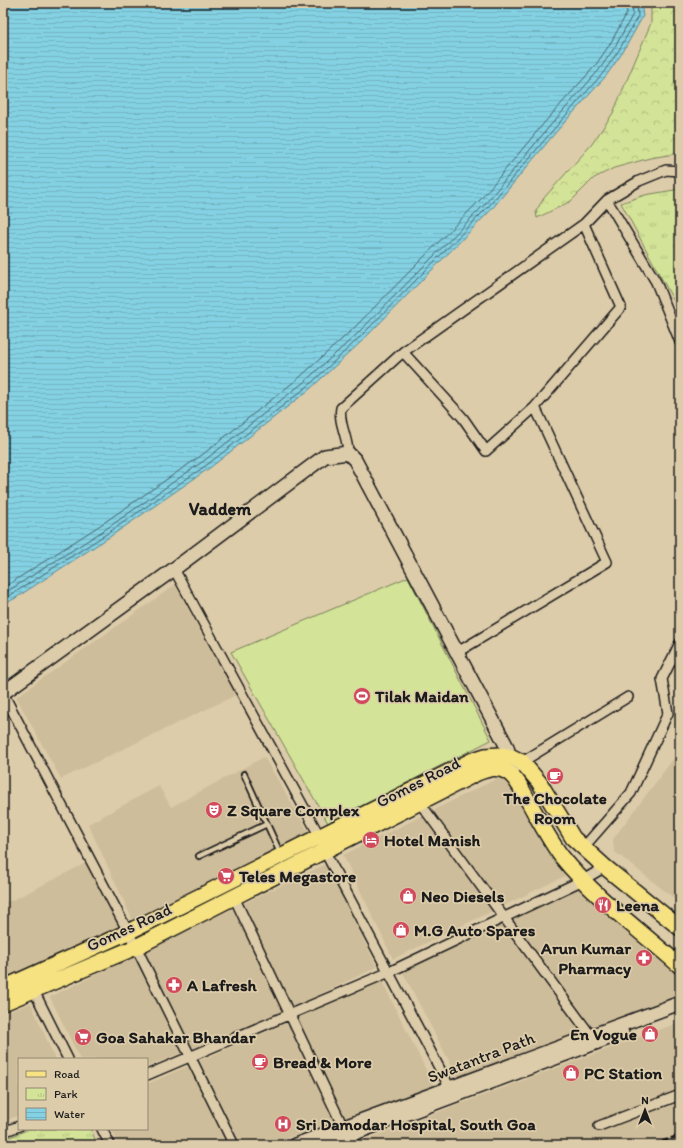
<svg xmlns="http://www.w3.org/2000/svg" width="683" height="1148" font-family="Itim,sans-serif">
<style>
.built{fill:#cebd9a}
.grass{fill:#d3e397;stroke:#78805a}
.forest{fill:url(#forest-crowns);stroke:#78805a}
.park{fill:url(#park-tufts);stroke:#78805a}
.water{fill:url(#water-rules);stroke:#5a8993}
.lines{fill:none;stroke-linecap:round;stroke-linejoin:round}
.shore{stroke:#46646c;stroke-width:1}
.lane-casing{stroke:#1c1c1c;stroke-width:8}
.street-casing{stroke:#1c1c1c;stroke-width:12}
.secondary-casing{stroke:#1c1c1c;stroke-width:16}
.primary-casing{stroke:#1c1c1c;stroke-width:18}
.lane{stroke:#dca;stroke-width:4.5}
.street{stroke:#dca;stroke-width:9}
.secondary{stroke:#dca;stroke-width:13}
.primary{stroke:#f6e281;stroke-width:15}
.rail{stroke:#1c1c1c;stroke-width:3;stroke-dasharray:6 3;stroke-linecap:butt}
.labels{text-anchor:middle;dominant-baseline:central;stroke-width:3.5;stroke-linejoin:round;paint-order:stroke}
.poi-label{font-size:17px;font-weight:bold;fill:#1c1c1c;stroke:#dca;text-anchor:start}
.street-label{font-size:17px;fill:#1c1c1c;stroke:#dca}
.neighbourhood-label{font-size:18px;font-weight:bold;fill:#1c1c1c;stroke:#dca}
</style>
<defs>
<pattern id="forest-crowns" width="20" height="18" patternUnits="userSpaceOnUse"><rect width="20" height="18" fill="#d3e397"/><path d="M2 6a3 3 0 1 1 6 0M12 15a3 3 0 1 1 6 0" fill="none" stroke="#b5c282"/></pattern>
<pattern id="park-tufts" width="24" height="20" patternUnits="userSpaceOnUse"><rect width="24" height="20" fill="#d3e397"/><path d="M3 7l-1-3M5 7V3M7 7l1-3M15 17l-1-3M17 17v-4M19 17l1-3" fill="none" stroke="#b5c282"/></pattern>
<pattern id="water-rules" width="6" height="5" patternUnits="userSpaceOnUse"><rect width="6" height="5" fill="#84d1e3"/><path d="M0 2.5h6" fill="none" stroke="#71b3c2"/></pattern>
</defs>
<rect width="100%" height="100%" fill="#dca"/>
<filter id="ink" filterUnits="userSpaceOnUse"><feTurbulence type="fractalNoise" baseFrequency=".025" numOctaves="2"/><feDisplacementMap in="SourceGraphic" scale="8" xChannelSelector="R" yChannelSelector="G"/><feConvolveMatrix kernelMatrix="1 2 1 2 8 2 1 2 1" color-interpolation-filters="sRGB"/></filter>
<g filter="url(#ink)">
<!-- built -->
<path class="built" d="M175 585 236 695 61 779 16 697Z
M680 750V903L614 851 613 839Z
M264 757 310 834 135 925 88 824 159 786 171 807Z
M508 773 565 876 393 959 343 855Z
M86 863 121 930 3 977V901H11Z
M326 864 377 967 300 1004 147 1067V1059H80L50 997Z
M579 889 680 975V999L458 1078 402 971Z
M382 981 434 1086 268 1145H119L111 1129H147V1084Z
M31 1003 55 1059H19V1115L3 1122V1014Z
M680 1022V1145H350Z"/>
<!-- grass -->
<path class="grass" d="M408 577 491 740 328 823 231 652Z"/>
<!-- forest -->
<path class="forest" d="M651 3H680V153L650 158 614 168 594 178 571 201 537 218 536 211 544 198 592 144 613 113 651 23Z"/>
<!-- park -->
<path class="park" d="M680 189V303L676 305 621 203 645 195Z
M29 1129H91L97 1145H3V1140Z"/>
<!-- water -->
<path class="water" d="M3 3H641L643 16 623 52 606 76 556 132 491 210 362 341 310 389 211 467 111 536 14 599 3 604Z"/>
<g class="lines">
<!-- shore -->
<path class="shore" d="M3 588 102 524 202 455 300 377 352 330 480 200 544 123 595 66 610 44 627 13 626 3
M3 594 106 529 205 460 304 382 356 335 485 204 549 127 599 70 615 47 633 14 632 3
M3 600 108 533 208 464 308 386 359 338 488 207 553 130 603 73 619 50 638 16 637 3"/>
<!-- lane casing -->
<g class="lane-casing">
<path id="lane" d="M244 774 281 855
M199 856 267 824"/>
</g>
<!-- street casing -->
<g class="street-casing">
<path id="street" d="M607 200 656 282 680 342
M403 352 463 418 486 451 535 407
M348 453C348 437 338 423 341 408L403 352 584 224 607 200 639 181 666 170 680 171
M174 569 320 837 324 850 452 1092
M456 653 607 562 535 407 621 307 584 224
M3 693 136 947 234 1145
M510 774 522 762 628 697
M420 803 594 1040
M583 848 631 793 668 713 662 679 680 643
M234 897 345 1131
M32 987 68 1059
M147 1075 387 973 583 880 605 867
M599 1126 680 1095
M102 1129 110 1145
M3 1132 19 1126"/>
</g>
<!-- secondary casing -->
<g class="secondary-casing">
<path id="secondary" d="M3 693 174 569 325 456 348 453 355 460 507 747 509 756 508 766
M295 1145 680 1003
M323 1145 622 1033"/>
</g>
<!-- primary casing -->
<g class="primary-casing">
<path id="primary" d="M3 988 128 932 473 760 485 756 500 755 512 757 522 762 539 782 573 838 605 867 680 928
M3 1003 136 947 477 773C487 769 499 765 509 773 517 779 521 788 526 797 537 816 549 840 562 857 596 899 640 930 680 966"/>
</g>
<!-- lane -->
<use href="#lane" class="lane"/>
<!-- street -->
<use href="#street" class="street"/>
<!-- secondary -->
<use href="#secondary" class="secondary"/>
<!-- primary -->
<use href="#primary" class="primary"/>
<!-- rail -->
<path class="rail" d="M654 1145 680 1135"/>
</g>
</g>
<!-- icons -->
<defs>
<g id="stadium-disc" transform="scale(0.9)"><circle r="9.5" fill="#d1495b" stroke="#dca"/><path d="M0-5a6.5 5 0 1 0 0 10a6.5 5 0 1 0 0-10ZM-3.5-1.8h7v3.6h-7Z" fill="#fff"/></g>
<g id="cafe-disc" transform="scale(0.9)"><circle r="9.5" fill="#d1495b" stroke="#dca"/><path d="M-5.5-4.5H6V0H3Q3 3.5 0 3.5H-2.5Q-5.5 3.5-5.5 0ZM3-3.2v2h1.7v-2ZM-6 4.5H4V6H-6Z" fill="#fff"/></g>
<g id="theatre-disc" transform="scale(0.9)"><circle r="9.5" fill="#d1495b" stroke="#dca"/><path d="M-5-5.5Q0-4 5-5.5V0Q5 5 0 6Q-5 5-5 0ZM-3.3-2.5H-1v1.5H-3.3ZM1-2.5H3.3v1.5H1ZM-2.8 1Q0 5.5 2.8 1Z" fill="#fff"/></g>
<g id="hotel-disc" transform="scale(0.9)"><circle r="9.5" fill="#d1495b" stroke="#dca"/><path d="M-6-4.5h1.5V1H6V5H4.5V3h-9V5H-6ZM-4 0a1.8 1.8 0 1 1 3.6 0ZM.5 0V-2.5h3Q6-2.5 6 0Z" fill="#fff"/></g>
<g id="supermarket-disc" transform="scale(0.9)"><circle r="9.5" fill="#d1495b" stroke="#dca"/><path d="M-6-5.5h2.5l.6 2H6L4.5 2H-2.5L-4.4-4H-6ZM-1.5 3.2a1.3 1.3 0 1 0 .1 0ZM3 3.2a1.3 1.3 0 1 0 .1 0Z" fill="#fff"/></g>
<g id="shop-disc" transform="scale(0.9)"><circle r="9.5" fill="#d1495b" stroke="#dca"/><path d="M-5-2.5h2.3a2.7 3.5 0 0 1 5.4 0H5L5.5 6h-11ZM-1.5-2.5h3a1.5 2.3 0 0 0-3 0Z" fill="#fff"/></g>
<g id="restaurant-disc" transform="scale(0.9)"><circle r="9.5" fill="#d1495b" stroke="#dca"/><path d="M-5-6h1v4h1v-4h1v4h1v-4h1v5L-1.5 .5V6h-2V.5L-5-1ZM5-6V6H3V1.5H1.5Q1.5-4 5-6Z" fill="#fff"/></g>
<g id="pharmacy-disc" transform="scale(0.9)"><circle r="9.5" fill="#d1495b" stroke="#dca"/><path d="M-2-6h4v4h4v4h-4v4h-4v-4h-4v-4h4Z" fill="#fff"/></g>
<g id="hospital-disc" transform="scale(0.9)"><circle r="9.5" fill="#d1495b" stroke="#dca"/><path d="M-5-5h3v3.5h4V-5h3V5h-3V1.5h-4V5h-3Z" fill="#fff"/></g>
</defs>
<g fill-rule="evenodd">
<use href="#stadium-disc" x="362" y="696"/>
<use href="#cafe-disc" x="555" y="776"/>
<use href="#theatre-disc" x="214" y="810"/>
<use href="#hotel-disc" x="371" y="840"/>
<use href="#supermarket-disc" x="226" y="876"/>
<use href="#shop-disc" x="408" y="896"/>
<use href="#restaurant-disc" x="603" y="905"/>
<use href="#shop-disc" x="401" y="930"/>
<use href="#pharmacy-disc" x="644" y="958"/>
<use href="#pharmacy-disc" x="174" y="985"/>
<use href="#shop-disc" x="650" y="1034"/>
<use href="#supermarket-disc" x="83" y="1037"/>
<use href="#cafe-disc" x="260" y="1062"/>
<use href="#shop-disc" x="571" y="1073"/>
<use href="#hospital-disc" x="283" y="1124"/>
</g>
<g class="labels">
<!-- poi labels -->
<g class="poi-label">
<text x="375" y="696">Tilak Maidan</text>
<text x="555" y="798" text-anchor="middle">The Chocolate<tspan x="555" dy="20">Room</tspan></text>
<text x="227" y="810">Z Square Complex</text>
<text x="384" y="840">Hotel Manish</text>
<text x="239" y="876">Teles Megastore</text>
<text x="421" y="896">Neo Diesels</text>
<text x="616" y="905">Leena</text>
<text x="414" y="930">M.G Auto Spares</text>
<text x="631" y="948" text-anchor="end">Arun Kumar<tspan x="631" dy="20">Pharmacy</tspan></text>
<text x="187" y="985">A Lafresh</text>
<text x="637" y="1034" text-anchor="end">En Vogue</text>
<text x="96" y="1037">Goa Sahakar Bhandar</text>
<text x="273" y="1062">Bread &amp; More</text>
<text x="584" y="1073">PC Station</text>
<text x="296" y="1124">Sri Damodar Hospital, South Goa</text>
</g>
<!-- street labels -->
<g class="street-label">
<text transform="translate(418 782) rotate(-27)">Gomes Road</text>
<text transform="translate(129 927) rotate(-25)">Gomes Road</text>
<text transform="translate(481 1057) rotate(-21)">Swatantra Path</text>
</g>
<!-- neighbourhood labels -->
<g class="neighbourhood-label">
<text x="220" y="509">Vaddem</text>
</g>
</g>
<!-- margin -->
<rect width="683" height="1148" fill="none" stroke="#dca" stroke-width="16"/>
<rect x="8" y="8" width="667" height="1132" fill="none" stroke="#1c1c1c" stroke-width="1.5" filter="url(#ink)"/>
<!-- legend -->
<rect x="18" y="1058" width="130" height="72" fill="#ddccaa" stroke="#908671"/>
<rect x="26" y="1071" width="20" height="6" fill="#f6e281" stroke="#908671"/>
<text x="54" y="1078" font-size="12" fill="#1c1c1c">Road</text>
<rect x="26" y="1088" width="20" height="12" fill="url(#park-tufts)" stroke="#908671"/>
<text x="54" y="1098" font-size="12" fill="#1c1c1c">Park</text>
<rect x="26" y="1108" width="20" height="12" fill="url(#water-rules)" stroke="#908671"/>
<text x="54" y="1118" font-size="12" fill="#1c1c1c">Water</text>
<!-- north arrow -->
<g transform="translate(645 1110)" stroke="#ddccaa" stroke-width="3" paint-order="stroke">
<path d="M0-3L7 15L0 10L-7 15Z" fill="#1c1c1c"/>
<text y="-6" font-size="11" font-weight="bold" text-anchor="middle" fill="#1c1c1c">N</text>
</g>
</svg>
